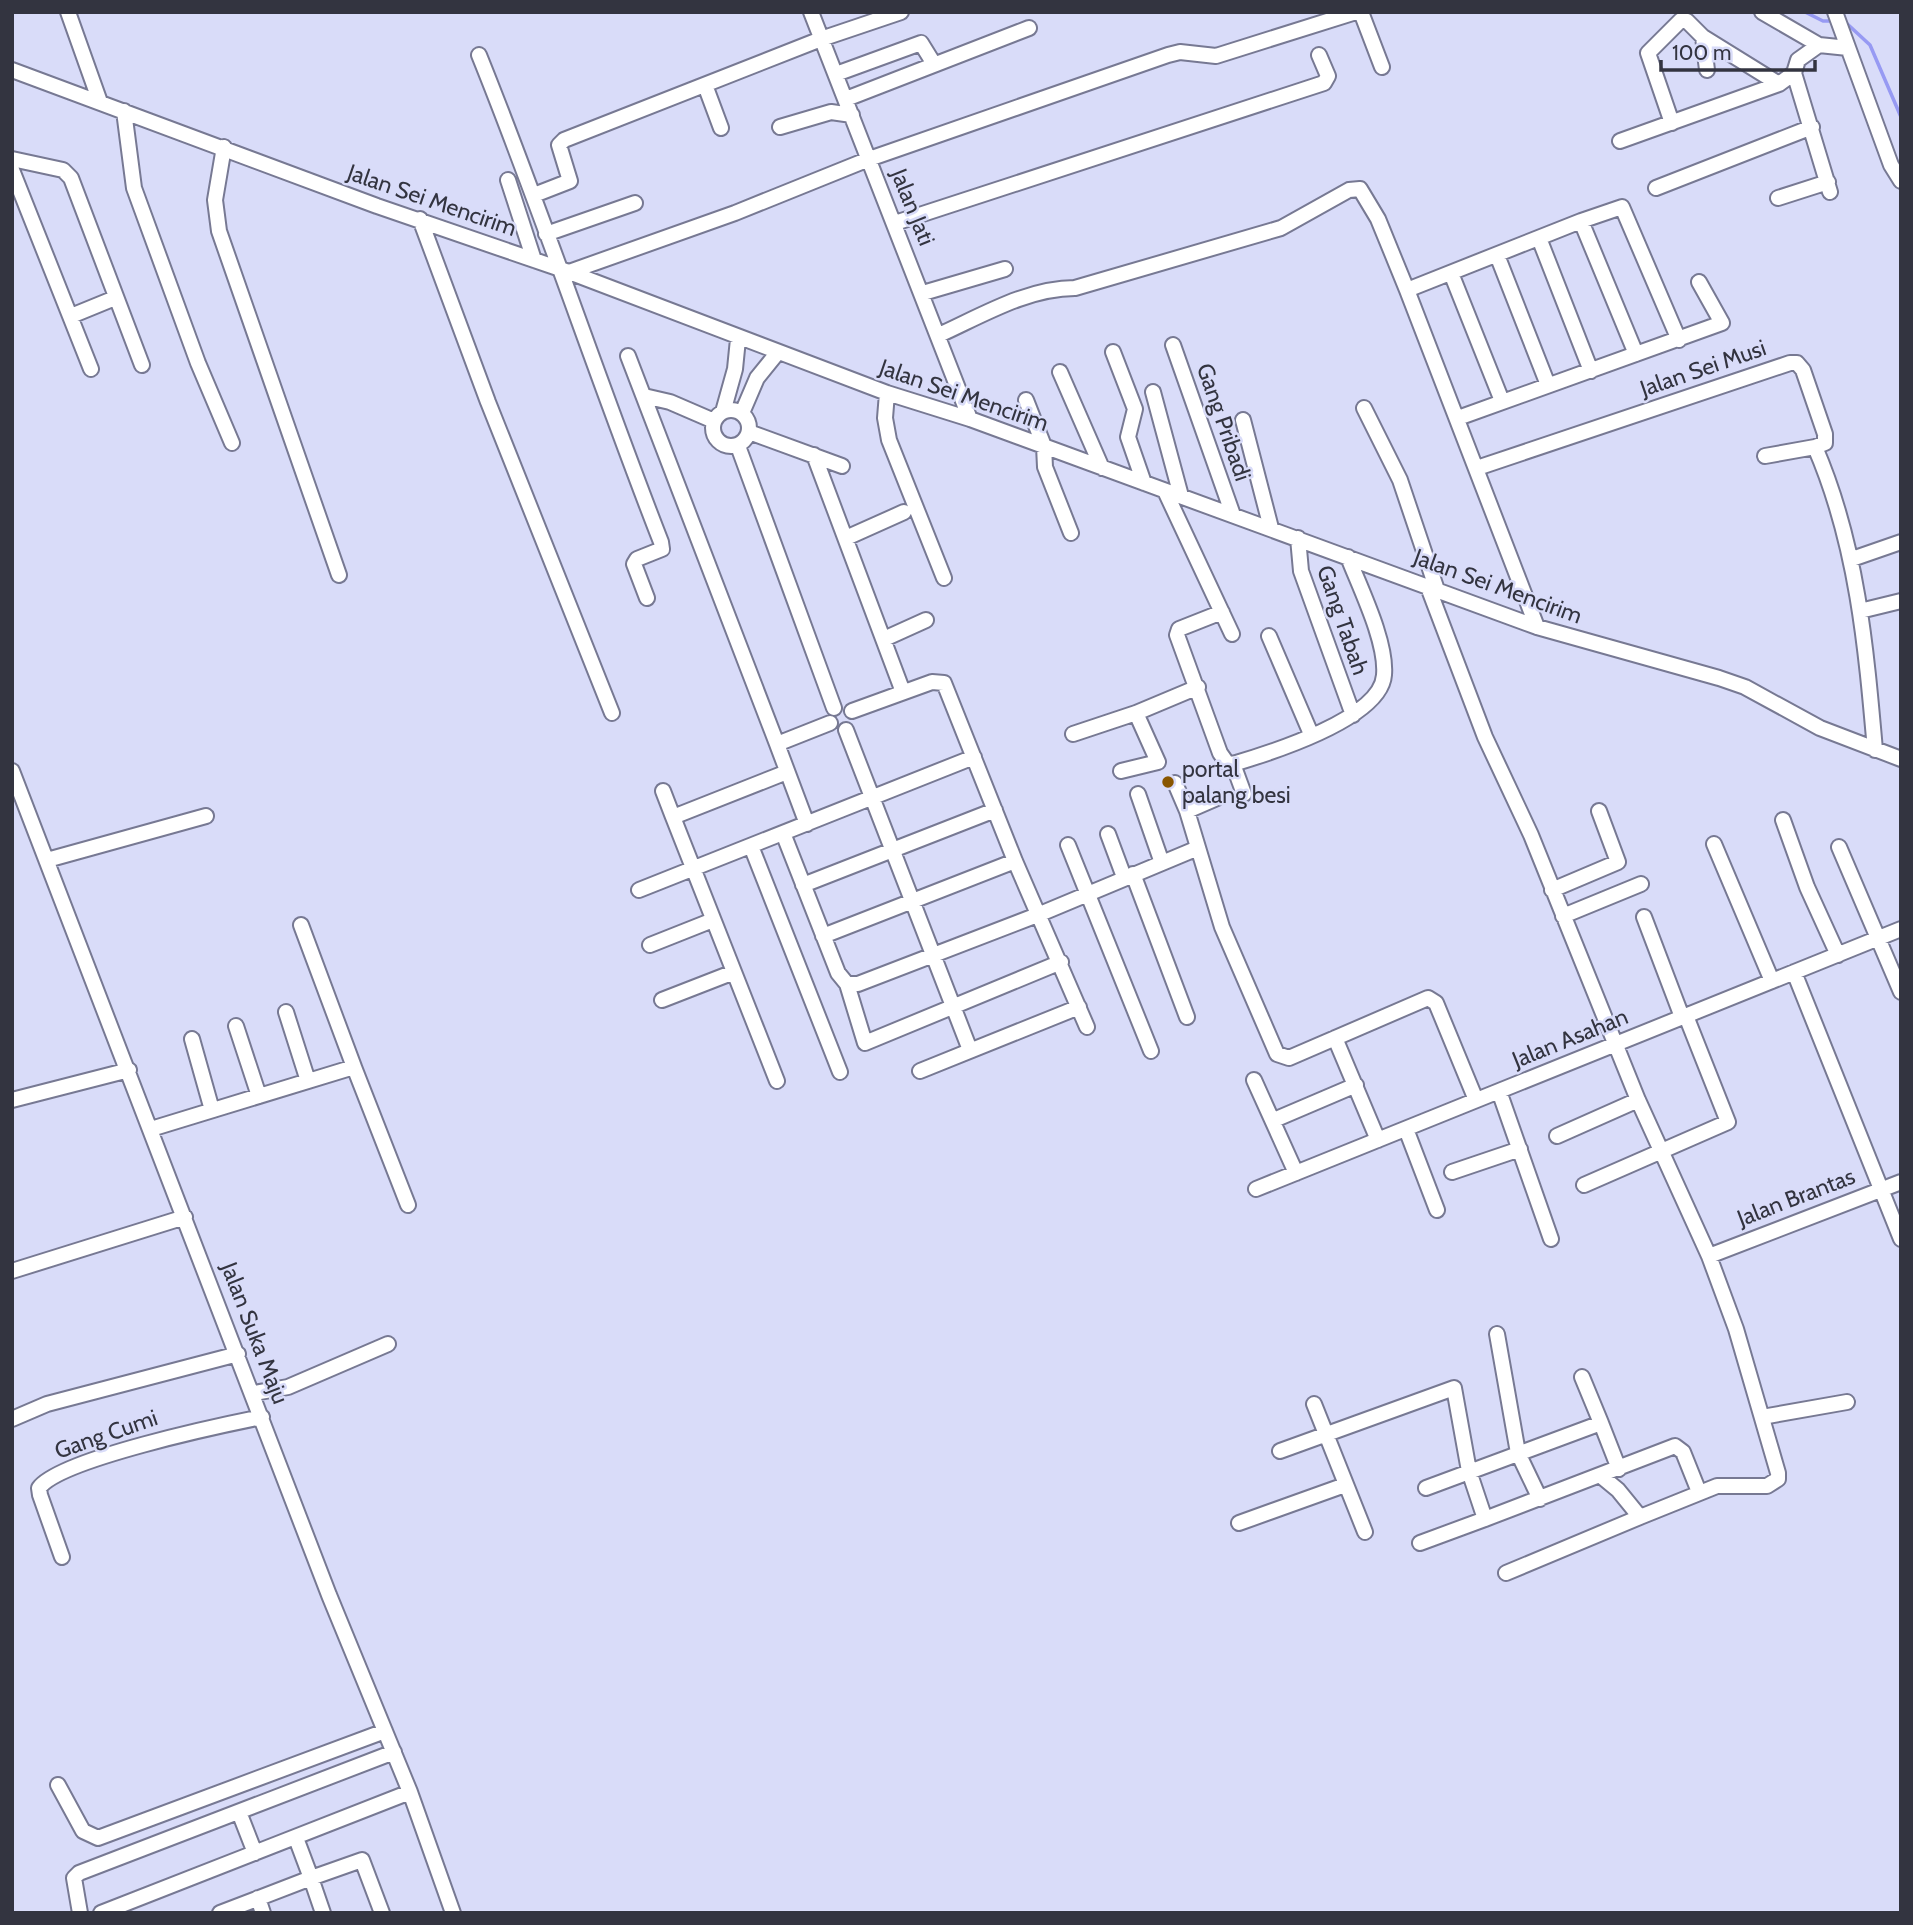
<svg xmlns="http://www.w3.org/2000/svg" width="1913" height="1925" font-family="Cabin,sans-serif">
<style>
.lines{fill:none;stroke-linecap:round;stroke-linejoin:round}
.stream{stroke:#979af3;stroke-width:3.5}
.minor-casing{stroke:#777993;stroke-width:18}
.minor{stroke:#fff;stroke-width:14}
.poi-dot{fill:#895600;stroke:#d9dcf9;stroke-width:2.5}
.labels{text-anchor:middle;dominant-baseline:central;stroke-width:5;stroke-linejoin:round;paint-order:stroke}
.street-label{font-size:23px;fill:#333440;stroke:#d9dcf9}
.poi-label{font-size:23px;fill:#333440;stroke:#d9dcf9;text-anchor:start}
</style>
<rect width="100%" height="100%" fill="#d9dcf9"/>
<g class="lines">
<!-- stream -->
<path class="stream" d="M1805 12 1823 21H1832
M1843 20 1870 45 1901 117"/>
<!-- minor casing -->
<g class="minor-casing">
<path id="minor" d="M68 12 100 102
M811 12 970 419
M1361 12 1382 67
M1762 12 1819 45 1848 48
M1835 12 1891 165 1901 181
M1703 37 1779 84
M1819 45 1798 60 1794 73 1830 192
M479 55C544 216 598 381 661 542L662 549 637 559 634 564 647 598
M12 70 377 206 569 272 887 393 970 419 1537 627 1719 678 1745 687 1820 728 1901 759
M836 74 921 43 934 64
M705 85 721 128
M846 99 1029 28
M124 111 134 188 198 363 232 443
M1672 123 1648 53 1681 20 1687 21 1703 37 1707 70
M780 127 831 112 852 115
M1620 141 1779 84 1794 73
M224 147 215 200 219 231 339 575
M12 159 63 170 71 178 142 365
M12 170 91 369
M508 180 534 260
M1656 188 1812 127
M534 195 570 181 559 145 564 140 821 39 901 12
M1778 198 1828 182
M420 219 488 402 612 713
M1581 221 1636 354
M895 223 1324 83 1328 76 1319 55
M546 234 635 203
M1539 238 1591 371
M1497 255 1548 385
M569 272 735 213 869 159 1168 55 1180 52 1216 56 1356 12
M1451 273 1502 401
M1407 290 1581 221 1622 207 1679 340
M923 293 1005 269
M71 316 115 298
M939 335C981 316 1027 288 1075 288L1281 228 1349 190 1360 189 1378 219 1407 290 1537 627
M1173 345 1233 515
M1113 352 1135 409 1128 437 1144 483
M628 356 777 744 830 723
M1060 372 1102 468
M1153 392 1181 496
M887 393 885 418 889 440 944 578
M644 396 670 402 714 421
M1026 400 1044 446 1045 467 1071 533
M1364 408 1400 480 1437 590
M713 428a18 18 0 1 1 36 0a18 18 0 1 1-36 0Z
M723 412 735 369 738 339
M742 413 757 378 778 352
M1458 418 1722 323 1699 282
M1243 420 1271 528
M749 432 842 466
M738 446 834 708
M814 455 903 692
M1765 456 1815 447
M1477 468 1790 363H1797L1803 370 1825 434V443L1815 447C1857 544 1866 647 1875 750
M1165 491 1232 634
M846 538 904 512
M1298 538 1301 571 1353 715
M1852 559 1901 542
M1428 587 1485 737 1531 835 1638 1100 1709 1256 1736 1329 1778 1473V1479L1767 1486H1717L1640 1517 1618 1490 1601 1476
M1860 611 1901 601
M1222 612 1179 629 1177 635 1220 753 1227 763 1233 764 1244 794
M1269 636 1311 734
M884 639 926 620
M852 711 932 682 944 683 1015 861 1087 1027
M846 730 970 1050
M1073 734 1136 713 1198 687
M777 744 807 824
M1233 764C1270 753 1381 719 1384 675 1387 642 1360 588 1348 557
M12 771 329 1595 410 1792 453 1913
M1121 771 1158 762 1136 713
M1175 783 1187 811 1222 927 1277 1054 1289 1058 1428 998 1436 1003 1476 1100
M663 791 673 817
M1138 794 1162 863
M1187 811 1217 798
M1783 820 1807 887 1838 955
M783 833 838 973 847 984 865 1043 1061 962
M1108 834 1124 877
M1714 844 1772 981
M1068 845 1151 1051
M751 846 840 1072
M1839 847 1901 992
M47 860 206 816
M1133 874 1187 1017
M803 885 995 810
M639 890 974 757
M1552 890 1618 862 1599 811
M1563 916 1641 884
M1644 917 1682 1017
M823 936 1015 861
M650 945 713 920
M1794 972 1901 1239
M847 984H858L1040 914 1198 848
M662 1000 734 972
M286 1012 308 1081
M236 1026 259 1096
M1335 1038 1378 1140
M192 1039 212 1110
M354 1067 408 1205
M920 1071 1079 1007
M1254 1080 1296 1173
M777 1081 673 817 787 772
M1499 1091 1551 1239
M12 1100 129 1070
M1274 1120 1356 1085
M151 1129 354 1067 301 925
M1406 1129 1437 1210
M1557 1136 1638 1100
M1452 1172 1520 1149
M1584 1185 1728 1122 1686 1016
M1256 1189 1901 929
M1709 1256 1901 1182
M12 1271 185 1217
M1497 1334 1518 1453 1540 1499
M1582 1377 1601 1423
M254 1393 288 1387 388 1344
M1314 1404 1365 1532
M1762 1417 1847 1402
M12 1419 47 1404 238 1354
M1280 1451 1454 1388 1469 1471 1485 1519 1675 1446 1683 1452 1699 1492
M1426 1488 1601 1423 1619 1469
M1239 1523 1345 1485
M1420 1543 1485 1519
M62 1557 40 1495 39 1488C60 1459 222 1425 262 1417
M1506 1573 1640 1517
M58 1785 83 1831 98 1838 385 1731
M239 1812 255 1853
M296 1838 311 1878 362 1860 382 1913
M258 1898 263 1913
M80 1913 74 1878 79 1873 394 1752
M101 1913 410 1792
M220 1913 311 1878 323 1913"/>
</g>
<!-- minor -->
<use href="#minor" class="minor"/>
</g>
<!-- markers -->
<circle class="poi-dot" cx="1168" cy="782" r="7"/>
<g class="labels">
<!-- street labels -->
<g class="street-label">
<text transform="translate(432 200) rotate(19)">Jalan Sei Mencirim</text>
<text transform="translate(913 207) rotate(68)">Jalan Jati</text>
<text transform="translate(1703 368) rotate(-19)">Jalan Sei Musi</text>
<text transform="translate(964 395) rotate(19)">Jalan Sei Mencirim</text>
<text transform="translate(1224 422) rotate(71)">Gang Pribadi</text>
<text transform="translate(1498 586) rotate(20)">Jalan Sei Mencirim</text>
<text transform="translate(1343 620) rotate(71)">Gang Tabah</text>
<text transform="translate(1570 1038) rotate(-22)">Jalan Asahan</text>
<text transform="translate(1796 1197) rotate(-21)">Jalan Brantas</text>
<text transform="translate(255 1333) rotate(69)">Jalan Suka Maju</text>
<text transform="translate(106 1434) rotate(-19)">Gang Cumi</text>
</g>
<!-- poi labels -->
<g class="poi-label">
<text x="1182" y="769">portal<tspan x="1182" dy="26">palang besi</tspan></text>
</g>
</g>
<!-- border -->
<rect width="1913" height="1925" fill="none" stroke="#333440" stroke-width="28"/>
<!-- scale -->
<path d="M1661 60v10h154v-10" fill="none" stroke="#333440" stroke-width="3.5"/>
<text x="1672" y="60" font-size="21" fill="#333440" stroke="#d9dcf9" stroke-width="5" paint-order="stroke">100 m</text>
</svg>
